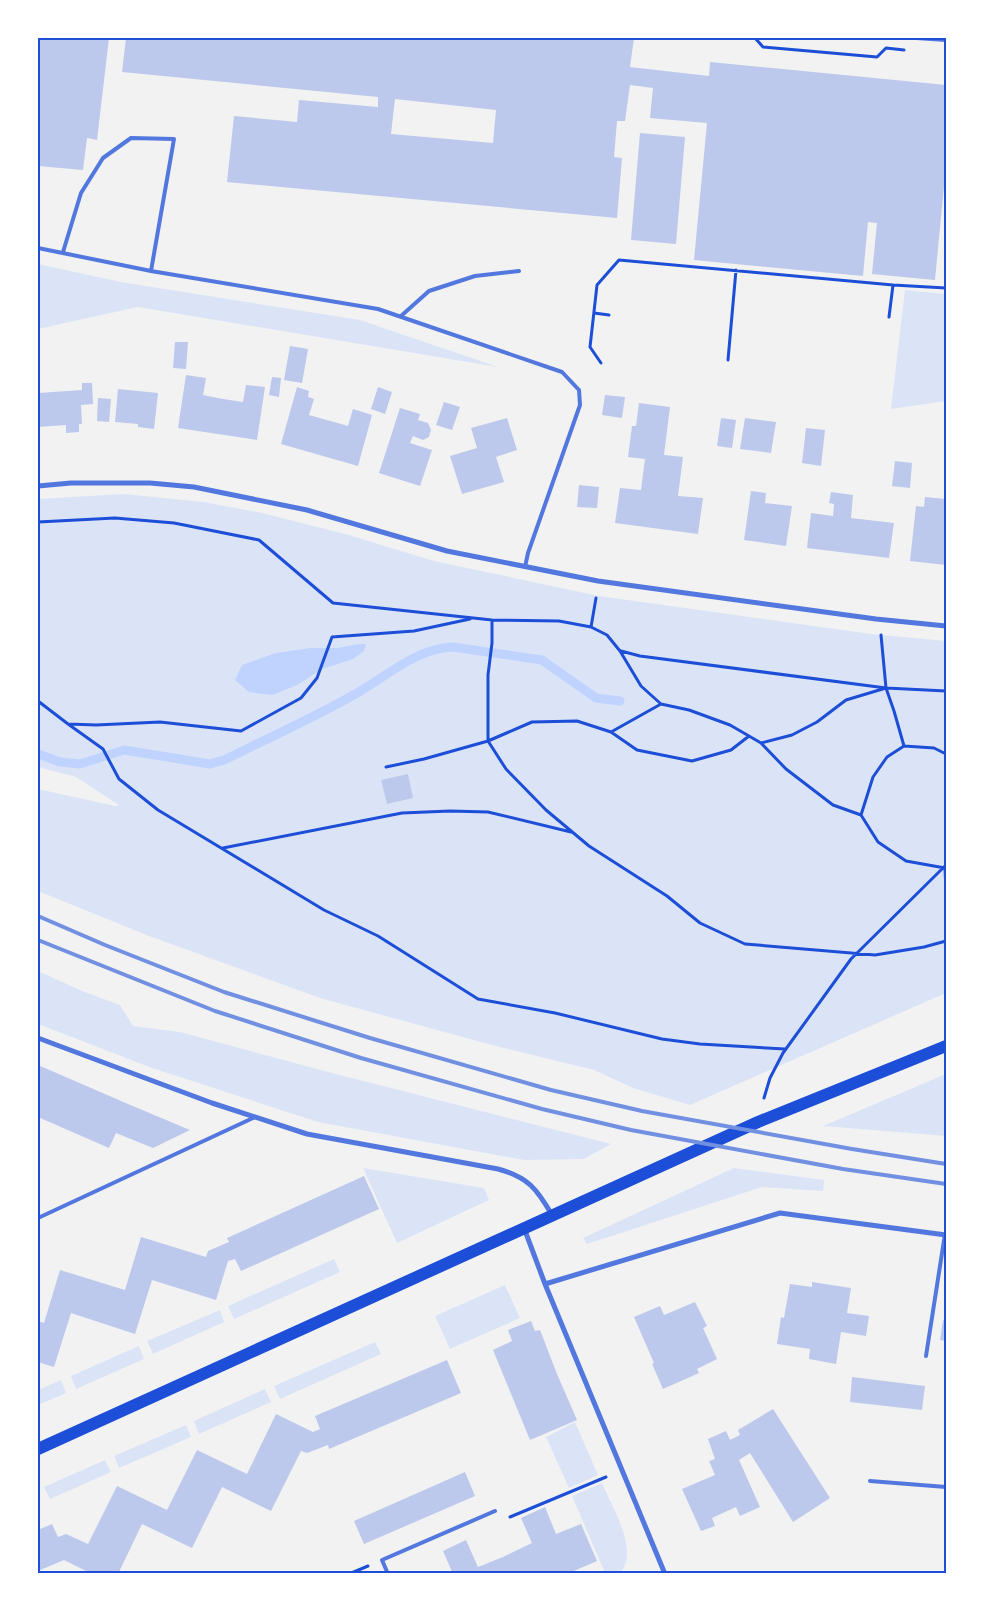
<svg xmlns="http://www.w3.org/2000/svg" width="984" height="1611" font-family="Rubik,sans-serif">
<style>
.green{fill:#dbe4f7}
.water{fill:#bfd3fe}
.lines{fill:none;stroke-linecap:round;stroke-linejoin:round}
.stream{stroke:#bfd3fe;stroke-width:9}
.building{fill:#bdc9ec;fill-rule:evenodd}
.path{stroke:#1d4ed8;stroke-width:3}
.service{stroke:#5277de;stroke-width:4}
.minor{stroke:#5277de;stroke-width:5}
.primary{stroke:#1d4ed8;stroke-width:12}
.rail{stroke:#7290e2;stroke-width:4}
.neatline{fill:none;stroke:#1d4ed8;stroke-width:2}
</style>
<rect width="100%" height="100%" fill="#f2f2f2"/>
<!-- green -->
<path class="green" d="M38 264 121 282 360 320 498 367 138 307 38 329Z
M905 290 946 294V401L891 409Z
M123 494 204 502 262 513 349 535 434 561 599 596 871 634 946 641V993L690 1105 633 1088 594 1070 492 1045 320 998 149 936 38 891V789L115 806 119 805 76 777 38 767V499Z
M38 971 82 991 120 1005 133 1026 180 1032 328 1072 611 1144 584 1159 524 1160 318 1122 152 1068 38 1024Z
M946 1074V1136L823 1126Z
M363 1168 484 1188 489 1200 397 1243Z
M734 1168 824 1180 823 1191 762 1187 587 1244 583 1238Z
M334 1259 340 1272 234 1319 228 1306Z
M505 1285 520 1318 450 1349 435 1316Z
M220 1310 224 1322 153 1354 147 1341Z
M375 1342 381 1354 280 1399 274 1386Z
M139 1346 144 1359 76 1389 71 1376Z
M61 1380 66 1393 38 1405V1390Z
M265 1389 271 1402 199 1434 194 1421Z
M575 1422 598 1475 569 1488 546 1437Z
M186 1425 191 1437 119 1468 114 1456Z
M105 1460 111 1472 50 1499 44 1487Z
M602 1483C612 1507 640 1551 620 1573H605L572 1496Z"/>
<!-- water -->
<path class="water" d="M360 644H366L364 651 353 659 322 669 297 685 272 695 249 692 235 680 242 665 276 653 311 648H337Z"/>
<g class="lines">
<!-- stream -->
<path class="stream" d="M38 754 60 762 80 764 124 750 210 764 224 760C268 738 314 718 357 693 387 676 417 648 453 647L542 660 596 698 620 701"/>
</g>
<!-- building -->
<path class="building" d="M39 38H109L97 140 87 138 83 170 38 166Z
M126 38H634L630 67 709 76 710 62 946 85V165L935 280 872 274 877 223 868 222 863 276 694 260 707 123 650 118 653 88 630 85 625 121H617L614 157 622 158 617 218 227 182 234 116 297 122 299 100 378 107V97L122 72ZM395 99 496 110 493 143 391 134Z
M640 133 685 137 676 244 631 240Z
M175 342H188L186 369 173 368Z
M290 346 308 349 302 383 284 380Z
M186 375 206 378 203 395 223 399 243 402 246 385 265 387 257 440 178 428Z
M272 377 281 378 279 397 269 395Z
M82 383H92L93 404 81 405 82 424H79V432L66 433V425L38 427V393L82 390Z
M297 387 309 391 308 397 314 399 309 415 348 426 353 409 372 415 358 466 281 444Z
M378 387 392 392 385 414 371 409Z
M118 389 158 393 154 429 138 427V424L115 422Z
M605 395 625 397 622 418 602 415Z
M98 398 111 399 109 422 97 421Z
M444 402 460 407 452 430 436 425Z
M639 403 670 407 664 455 683 457 678 496 703 498 698 534 615 523 620 488 641 490 645 459 628 457 632 426H636Z
M400 408 420 414 418 420 428 423 431 430 429 437 423 440 413 436 410 443 432 450 420 486 379 473Z
M507 418 517 450 496 457 504 482 462 494 450 456 477 448 471 428Z
M721 418 736 420 732 448 717 446Z
M745 418 776 422 771 453 740 449Z
M806 428 825 430 821 466 802 463Z
M895 461 912 463 910 488 892 486Z
M579 485 599 487 597 508 577 507Z
M751 491 766 493 765 503 792 506 786 546 744 540Z
M831 492 853 495 851 518 894 523 889 558 807 548 811 513 833 516 834 504 829 503Z
M925 497 946 499V565L910 561 916 506 924 507Z
M408 774 413 798 387 804 381 780Z
M38 1065 128 1104 190 1130 153 1148 116 1133 109 1148 38 1117Z
M364 1176 379 1209 241 1271 235 1259 228 1261 216 1300 152 1280 135 1334 71 1313 54 1367 38 1362V1321L44 1323 60 1270 125 1290 141 1237 206 1257 208 1251 229 1242 227 1238Z
M812 1282 851 1288 847 1313 869 1316 866 1336 841 1332 836 1364 809 1359 810 1349 777 1344 781 1317 784 1318 790 1284 812 1287Z
M695 1302 707 1326 703 1328 717 1359 697 1369 699 1373 663 1389 652 1364 654 1363 634 1317 660 1306 664 1315Z
M943 1320 946 1321V1341L940 1340Z
M531 1321 535 1331 540 1330 557 1374 577 1420 530 1440 493 1350 512 1341 508 1330Z
M447 1360 461 1393 329 1449 328 1445 307 1453 301 1451 271 1511 222 1487 192 1548 142 1524 118 1574H92L64 1560 38 1571V1530L52 1524 58 1537 66 1534 88 1544 117 1486 167 1510 197 1450 247 1474 276 1414 313 1432 320 1429 315 1416Z
M852 1377 925 1386 922 1410 850 1402Z
M773 1409 830 1498 793 1522 750 1453 739 1460 760 1507 740 1516 736 1507 712 1518 715 1526 701 1531 682 1489 715 1475 709 1461 715 1459 708 1439 726 1431 730 1440 740 1435 738 1430Z
M465 1472 475 1496 364 1544 354 1521Z
M545 1507 556 1534 581 1524 597 1561 567 1574H453L443 1551 466 1540 478 1567 503 1557 532 1543 521 1518Z"/>
<g class="lines">
<!-- path -->
<path class="path" d="M755 38 763 47 877 57 886 48 904 50
M594 313 609 315
M889 317 893 285 946 288V283
M728 360 736 270
M601 363 590 347 597 285 619 260 893 285
M38 522 115 518 174 523 259 540 333 603 492 620 559 621 591 627 607 635 620 651 641 686 661 704 689 710 730 725 749 736 761 743 786 769 833 805 861 815 878 842 906 861 945 868 946 892
M492 620V643L488 675V741L532 722 577 721 611 732 661 704
M591 627 596 598
M621 651 640 656 886 688 946 691
M38 701 68 724 96 725 160 722 241 731 301 698 317 678 332 637 414 631 470 619
M68 724 103 749 119 779 158 810 324 910 378 936 478 999 555 1013 662 1039 700 1044 785 1049
M611 732 637 750 692 761 731 750 749 736
M761 743 792 735 817 722 846 700 886 688 881 635
M904 746 934 748 946 754
M386 767 424 759 488 741 506 769 546 810 589 846 667 896 700 923 745 944 875 955 924 947 946 941
M861 815 873 777 887 757 904 746 894 711 886 688
M223 848 402 813 450 811 488 812 571 832
M764 1098 770 1078 783 1053 851 959 946 865
M510 1517 606 1477
M349 1574 368 1566"/>
<!-- service -->
<path class="service" d="M916 38 946 40
M38 248 151 271 378 309 562 372 579 390 580 405 528 553 525 567
M63 252 81 193 103 158 131 138 174 139 151 271
M401 316 429 291 475 276 519 271
M38 1218 253 1118
M926 1356 945 1234
M870 1481 946 1487
M388 1574 382 1560 495 1511"/>
<!-- minor -->
<path class="minor" d="M38 486 71 483H150L194 487 307 510 447 551 598 581 876 619 946 626
M38 1038 212 1103 307 1134 498 1169C528 1177 537 1189 552 1215
M524 1228 545 1284 780 1213 946 1235
M545 1284 665 1574"/>
<!-- primary -->
<path class="primary" d="M38 1449 758 1122 946 1046"/>
<!-- rail -->
<path class="rail" d="M38 916 105 945 224 992 370 1038 551 1090 642 1111 852 1149 946 1164
M38 940 215 1011 361 1058 542 1109 631 1130 843 1169 946 1184"/>
</g>
<!-- border -->
<rect width="984" height="1611" fill="none" stroke="#ffffff" stroke-width="78"/>
<rect x="39" y="39" width="906" height="1533" class="neatline"/>
</svg>
